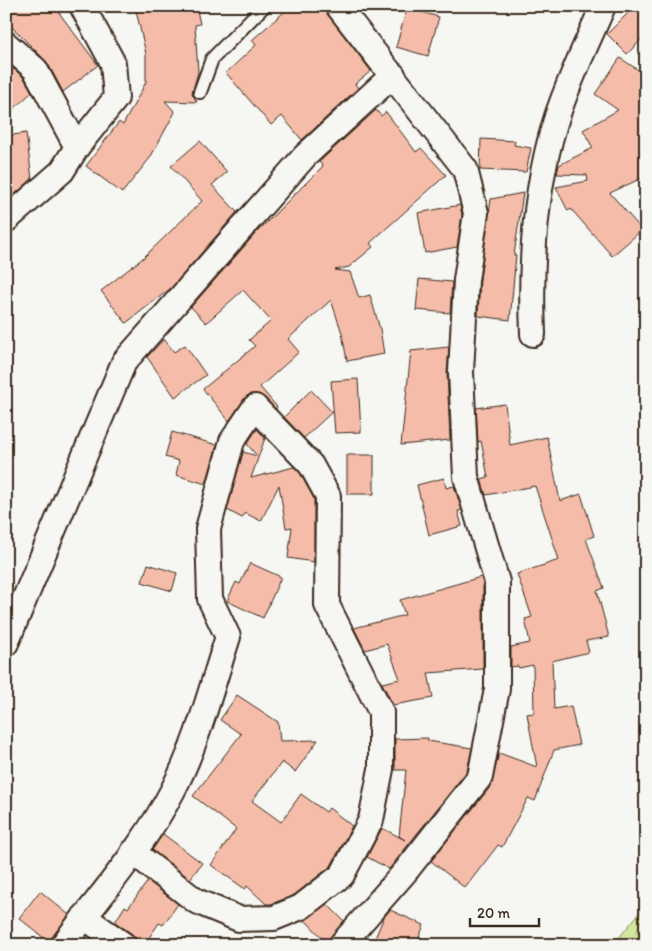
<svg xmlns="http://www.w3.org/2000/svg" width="652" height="951" font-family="Itim,sans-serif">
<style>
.forest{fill:url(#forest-firs);stroke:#86885d}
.building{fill:#f5bda9;stroke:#3b2a1e}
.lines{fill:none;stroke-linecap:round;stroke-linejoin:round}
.lane-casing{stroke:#3b2a1e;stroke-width:16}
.street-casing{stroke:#3b2a1e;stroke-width:28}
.lane{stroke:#f6f6f2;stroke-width:12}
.street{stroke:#f6f6f2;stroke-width:24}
</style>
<defs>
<pattern id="forest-firs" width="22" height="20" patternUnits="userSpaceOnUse" patternTransform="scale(1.25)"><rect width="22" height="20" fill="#d1e79c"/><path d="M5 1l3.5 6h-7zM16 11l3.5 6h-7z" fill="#b4c686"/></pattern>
</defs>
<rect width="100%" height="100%" fill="#f6f6f2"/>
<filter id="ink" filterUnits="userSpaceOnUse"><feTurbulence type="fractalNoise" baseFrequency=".02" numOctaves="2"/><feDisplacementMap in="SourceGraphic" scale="10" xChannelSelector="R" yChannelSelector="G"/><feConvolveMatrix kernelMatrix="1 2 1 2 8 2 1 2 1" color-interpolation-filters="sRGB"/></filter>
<g filter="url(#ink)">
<!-- forest -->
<path class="forest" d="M646 905V945H613Z"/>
<!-- building -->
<path class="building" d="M6 6H54L98 65 63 92 47 62 6 21Z
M135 6H196L200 24 195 25 198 72 192 93 197 102 165 101 175 112 150 158 122 193 86 166 119 122 123 125 146 82V54Z
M291 6H325L327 14 371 71 355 84 358 88 302 140 282 116 271 125 226 73 256 45 252 40Z
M635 6H646V35L627 54 607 34Z
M407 8 439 17 428 56 396 47Z
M620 58 646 75V176L610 193 642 230 612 256 571 209 568 211 556 187 588 181 587 175 557 174 559 165 593 148 583 130 618 110 595 94Z
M14 69 24 78 32 92 6 116V77Z
M376 110 381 116 386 112 416 152 421 148 446 175 370 243 373 247 349 267 335 270 350 272 359 298 370 295 380 329 384 354 347 361 342 333 331 300 288 339 299 352 260 387 277 407 276 409 264 397 257 394H250L244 399 229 421 203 389 255 346 249 340 271 321 243 290 206 323 191 307 256 233 323 166 319 162Z
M26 133 32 179 13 196 6 197V136Z
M481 139 515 141 514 145 531 148 526 172 480 170Z
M200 141 227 172 212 185 237 212 171 288 126 323 101 291 143 258 202 201 171 166Z
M523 193 514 255H516L510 320 478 316 480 279 491 199Z
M460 205 462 215 457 247 425 253 418 213Z
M419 279 452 282 450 313 416 310Z
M164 339 174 352 185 345 206 375 175 397 147 357Z
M449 347 447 373 450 440 401 445 411 351Z
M358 379 361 432 335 433 331 381Z
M311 390 332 412 304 438 284 417Z
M505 404 510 445 547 437 560 501 581 494 594 536 586 539 604 588 597 591 609 637 586 641 589 652 552 661 554 709 571 706 579 745 554 750 535 801 528 798 502 847 498 845 465 888 431 861 491 786 499 753 537 767 527 714 534 713 533 665 519 668 518 666 511 667V647L530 643 525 619 532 617 517 574 559 560 535 486 486 495 481 479 488 477 481 441 478 442 476 408Z
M257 429 265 438 251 478 294 467 300 473 314 499V562L288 558 292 527 286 528 279 485 261 521 245 513 242 518 227 510 243 452 257 456 247 444Z
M172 432 217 445 206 484 176 475 179 461 165 457Z
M347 455H374V494H347Z
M444 478 446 488 454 486 462 510 458 511 462 526 429 535 417 485Z
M250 563 281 577 263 618 227 601 236 582 240 584Z
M148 564 177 573 172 591 142 582Z
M481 577 483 584V669L428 673 433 698 393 705 382 683 400 679 387 644 365 650 354 628 405 615 400 600Z
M237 695 278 722 280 741 318 740 295 772 282 762 252 801 281 822 301 794 326 812 329 808 352 826 331 866 294 895 271 904H266L247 886 245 889 211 865 236 829 193 796 241 734 220 720Z
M428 738V741L472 748 467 771 389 869 367 857 382 828 405 840 399 836 406 770H395V739Z
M163 834 202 863 190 879 152 850Z
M148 881 178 904 163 925 159 923 144 945H138L132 934 115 922 125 906 128 908Z
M40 891 69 915 50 943 19 918Z
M327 904 344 921 331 936 328 944 305 920Z
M390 910 424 925 416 945H372L384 917Z"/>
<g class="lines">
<!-- lane casing -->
<g class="lane-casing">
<path id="lane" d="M200 92 212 59 264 6"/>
</g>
<!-- street casing -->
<g class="street-casing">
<path id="street" d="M338 6 465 169 476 213 466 280 461 372 466 477 497 582V689L480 777 405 872 341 945
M6 44 35 69 77 147
M6 220 62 171 77 147 116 98 113 63 82 6
M533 334C530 263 534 192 555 123 567 83 587 44 603 6
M6 643 124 362 305 156 393 75
M84 917 124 945
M63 945C99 897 146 843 173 790 198 742 211 688 228 637L210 599 208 529 232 441 255 407 311 465 328 496 327 605 381 712V769L371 820 342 875 301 907 274 918 239 919 196 901 133 852"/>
</g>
<!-- lane -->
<use href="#lane" class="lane"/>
<!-- street -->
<use href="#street" class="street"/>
</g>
</g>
<!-- margin -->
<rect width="652" height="951" fill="none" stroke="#f6f6f2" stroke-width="25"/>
<rect x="12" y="12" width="627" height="926" fill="none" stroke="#3b2a1e" stroke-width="2" filter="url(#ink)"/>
<!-- scale -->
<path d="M470 918v8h69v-8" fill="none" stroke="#3b2a1e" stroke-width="2.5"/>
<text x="477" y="918" font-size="15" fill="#3b2a1e" stroke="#f6f6f2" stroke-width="4" paint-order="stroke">20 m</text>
</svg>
